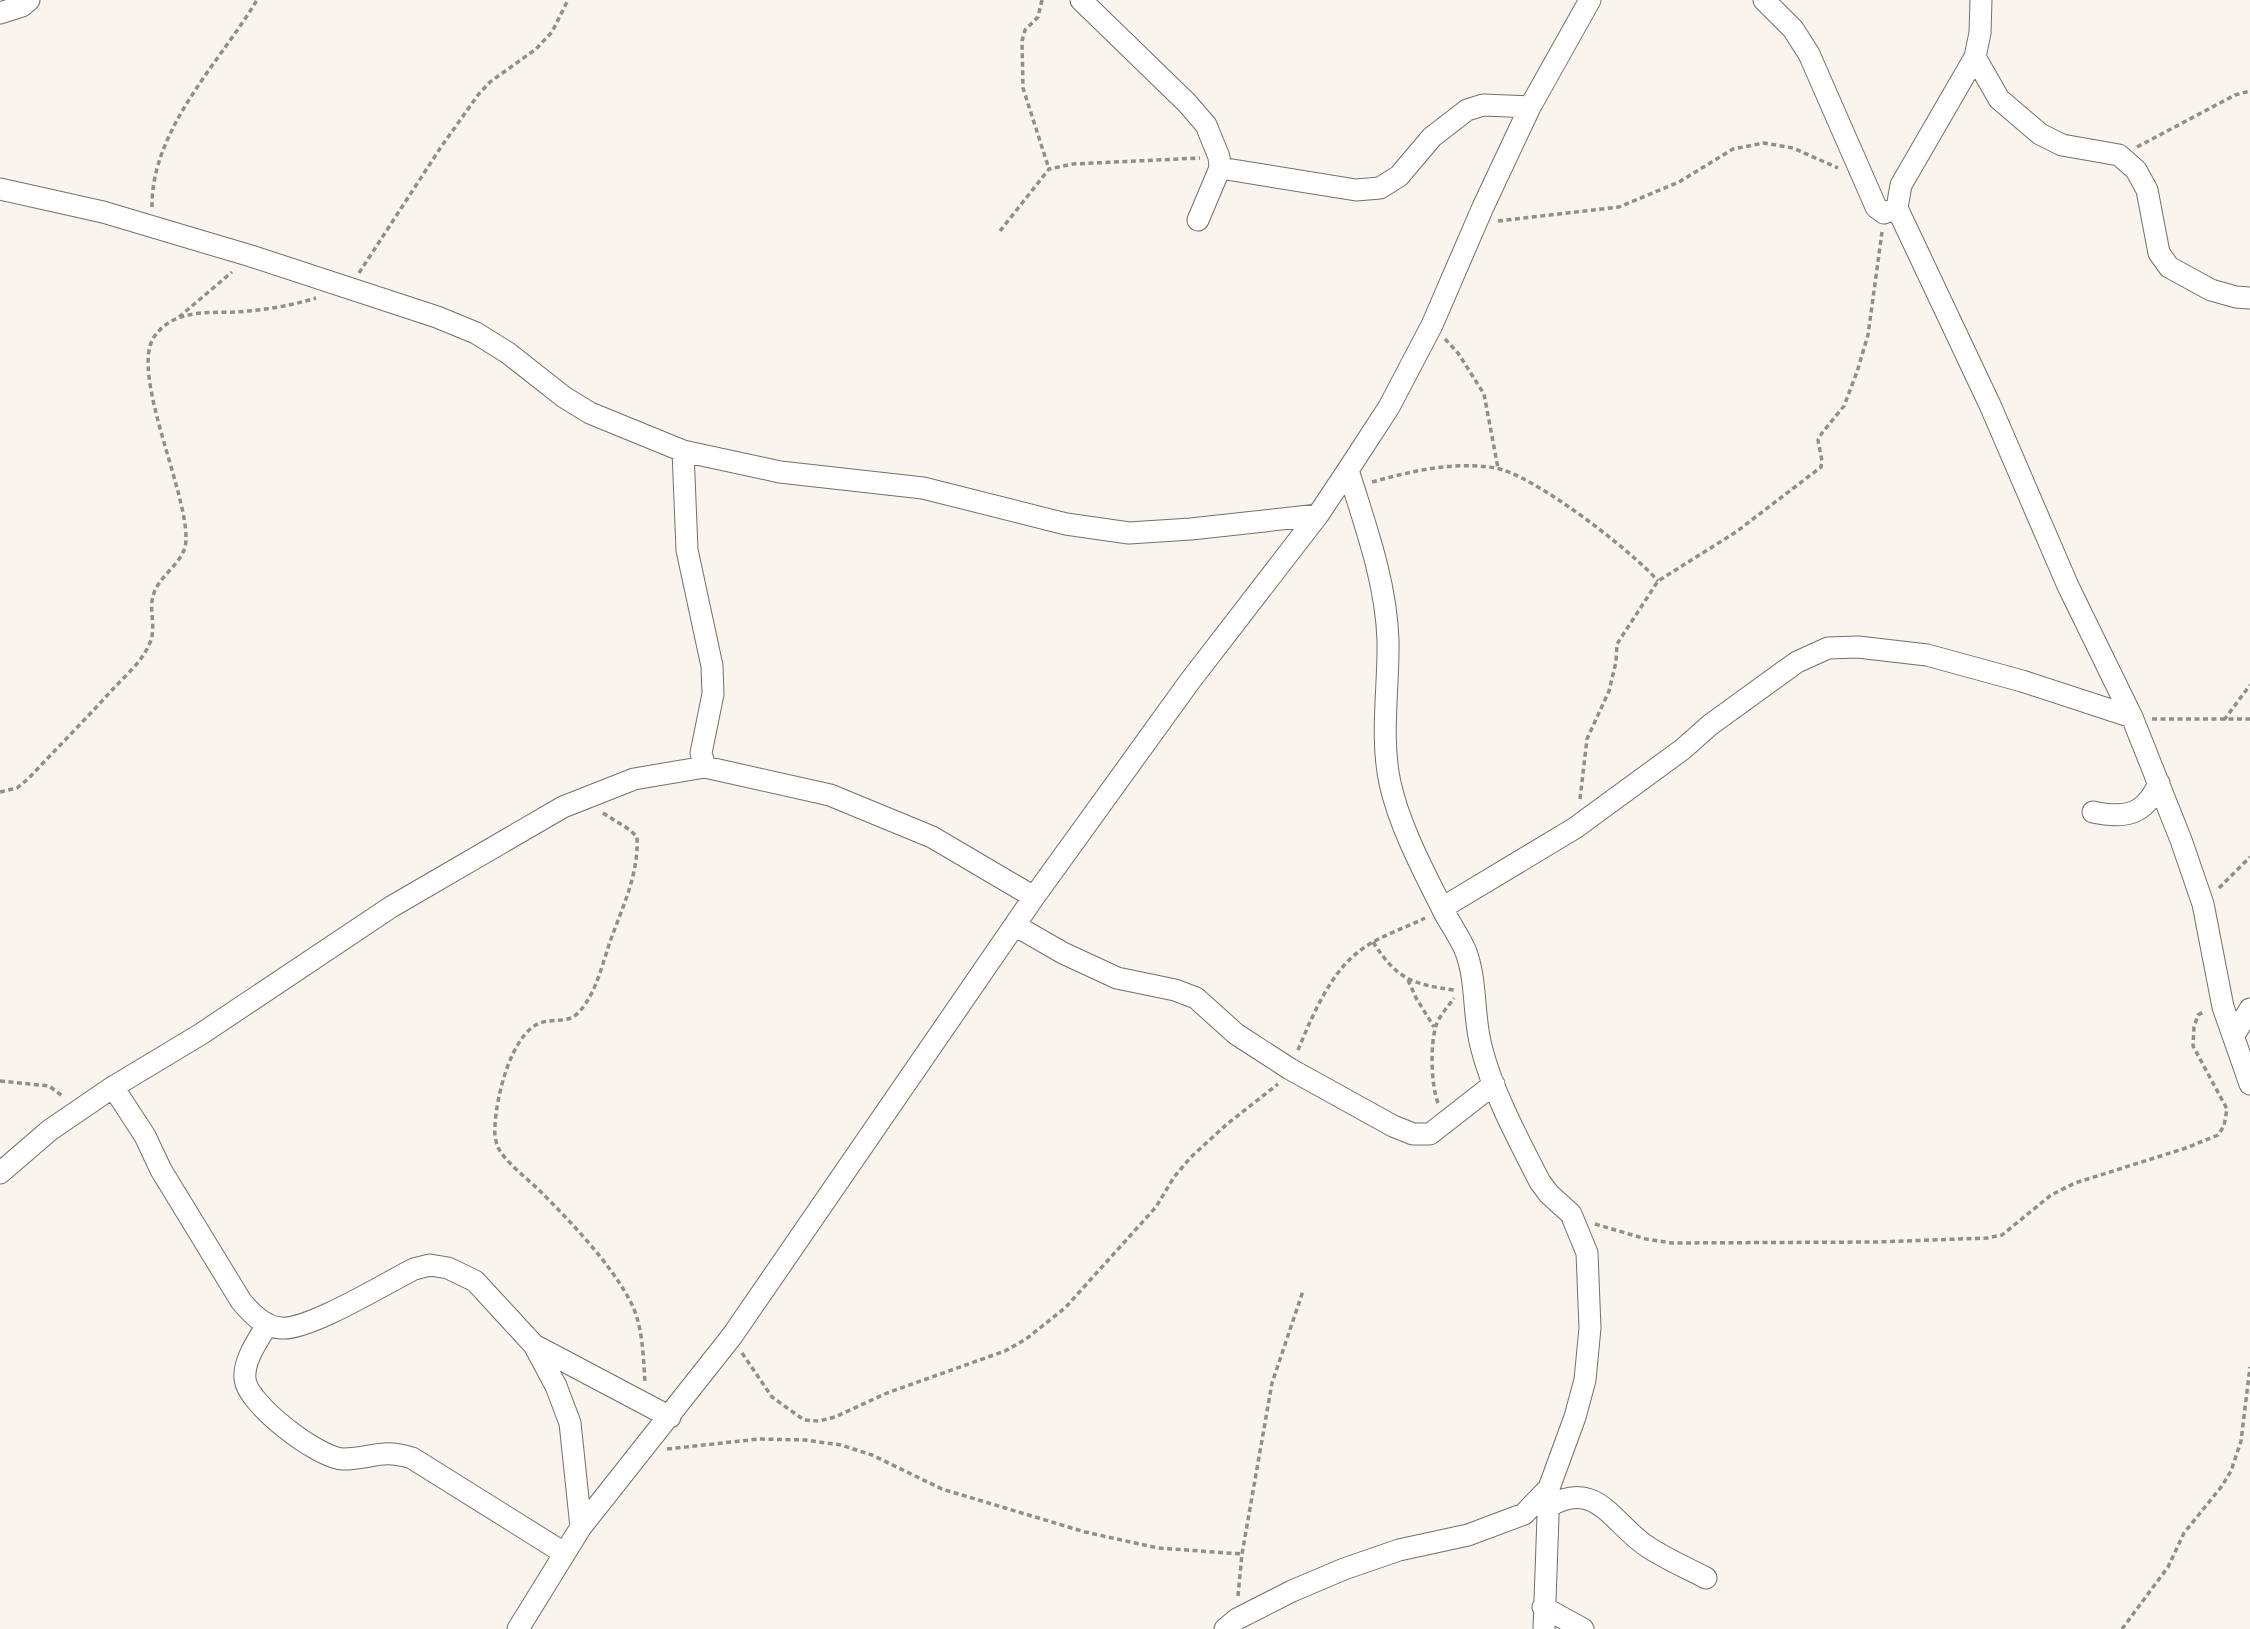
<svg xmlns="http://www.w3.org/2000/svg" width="2250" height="1629" font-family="'Source Sans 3',sans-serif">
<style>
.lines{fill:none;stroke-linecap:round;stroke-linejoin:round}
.street-casing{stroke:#736f6a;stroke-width:23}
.path{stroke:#928f8a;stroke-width:3.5;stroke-dasharray:5 3.5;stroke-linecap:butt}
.street{stroke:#fff;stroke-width:21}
</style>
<rect width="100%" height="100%" fill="#f9f4ee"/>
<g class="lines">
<!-- street casing -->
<g class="street-casing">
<path id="street" d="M1081 0 1187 103 1206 125 1219 157 1220 168 1198 220
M1764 0 1793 29 1809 54 1876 207 1884 213 1897 208
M1981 0 1980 33 1975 57 1901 185 1897 208 1990 405 2068 586 2132 717 2181 840 2203 904 2223 1007 2250 1084
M0 13 22 6 29 0
M1975 57 1999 99 2040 134 2062 145 2119 155 2136 170 2147 190 2159 253 2169 267 2211 290 2236 297 2250 298
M1220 168 1356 190 1380 188 1399 176 1432 137 1467 110 1483 105 1530 107
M0 189 103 212 251 256 437 317 476 333 508 353 564 397 590 413 683 451 780 472 923 488 1066 524 1129 533 1191 529 1318 515
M683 451 687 550 712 666 713 694 701 753 705 767
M1348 470C1365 525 1386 581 1388 640 1389 686 1380 737 1390 783 1399 825 1424 872 1443 910 1450 924 1460 937 1466 952 1477 982 1473 1015 1481 1046 1492 1091 1519 1141 1540 1182L1549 1194 1571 1214 1587 1253 1590 1328 1585 1380 1575 1417 1549 1488 1544 1629
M2093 812C2125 819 2145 815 2159 783
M1442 908 1575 828 1683 749 1710 725 1797 662 1828 648 1858 647 1927 655 2022 681 2132 717
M1016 926 1063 953 1117 978 1175 990 1196 998 1236 1034 1290 1069 1393 1126 1413 1134H1430L1494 1084
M2234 1035 2250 1009
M113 1087 145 1136 161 1170 241 1301C251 1313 264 1327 281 1328 308 1331 386 1283 414 1269L430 1265 448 1268 475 1281 534 1345 556 1386 570 1423 581 1527
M0 1173 50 1130 113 1087 201 1034 391 907 563 807 634 779 705 767 830 795 932 837 1034 897
M267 1325C258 1340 243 1361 245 1379 247 1404 318 1458 343 1459 372 1459 380 1448 412 1458L564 1553
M534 1345 670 1417
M1548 1507C1597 1477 1613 1525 1648 1547 1666 1559 1687 1568 1706 1578
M1543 1607 1583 1629
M518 1629 581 1527 732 1336 1034 897 1190 681 1318 515 1348 470 1389 407 1432 325 1483 207 1530 107 1590 0
M1225 1629 1237 1619 1292 1591 1344 1569 1399 1550 1468 1535 1524 1514 1549 1488"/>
</g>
<!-- path -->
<path class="path" d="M1042 0 1038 17 1025 30 1022 41 1023 88 1049 169
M2137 147 2235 95 2250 91
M152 207C151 130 220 62 257 0
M1498 221 1619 207 1679 182 1733 149 1764 143 1793 148 1838 168
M1000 231 1049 169 1073 164 1200 158
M359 273 441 147 478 95 490 82 536 49 552 32 568 0
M179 317 232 272
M1445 339 1458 353 1484 394 1498 468
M1372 482C1412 471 1454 461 1495 468 1533 474 1632 551 1658 581
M2152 719H2250
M2224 720 2250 685
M0 792 17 788 28 779C56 749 85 720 112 690 126 675 144 660 151 640 156 624 148 608 154 593 161 573 186 562 186 539 187 490 130 373 154 337 176 305 216 315 248 311 271 309 293 305 316 298
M1580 799 1587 739 1609 691 1616 662 1617 644 1658 581 1736 532 1821 467 1822 461 1818 440 1822 433 1844 406 1857 372 1868 335 1882 232
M603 813 630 830 637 837C639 873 623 906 611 939 602 964 597 992 579 1012 569 1024 553 1018 540 1023 511 1034 496 1098 495 1126 494 1134 496 1145 500 1151 511 1167 528 1179 541 1192 571 1222 609 1262 629 1299 643 1323 643 1355 645 1382
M2219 888 2250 857
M1373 942C1397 979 1411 984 1454 990
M1408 980 1416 998 1434 1027
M1298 1050C1311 1019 1329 975 1357 953 1376 937 1403 929 1425 918
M0 1081 49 1086 64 1097
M1438 1103C1431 1085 1430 1044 1436 1026 1439 1016 1448 1007 1454 998
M1595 1224 1646 1239 1672 1243 1877 1242 1987 1238 2002 1235 2051 1195 2075 1183 2186 1148 2218 1135 2224 1126 2227 1109 2193 1046 2194 1027 2198 1015 2205 1011
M742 1353 772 1397 804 1420 819 1421 835 1417 887 1393 1005 1351 1026 1339 1065 1308 1156 1207 1174 1177 1191 1157 1227 1124 1278 1084
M667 1449 759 1439 805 1440 841 1445 872 1455 942 1489 1085 1532 1158 1548 1242 1554
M1238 1596 1242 1554 1272 1383 1303 1291
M2122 1629 2168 1567 2184 1533 2222 1486 2231 1471 2241 1441 2250 1367"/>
<!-- street -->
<use href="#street" class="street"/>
</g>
</svg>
